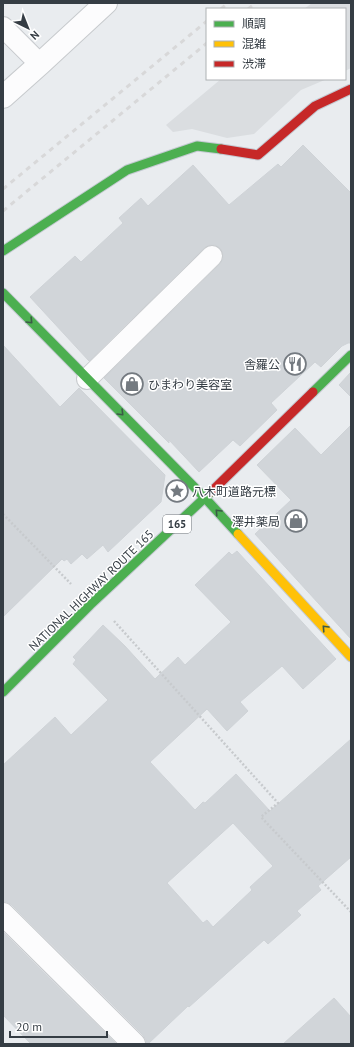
<svg xmlns="http://www.w3.org/2000/svg" width="354" height="1047" font-family="'PT Sans','Noto Sans JP',sans-serif">
<style>
.parking{fill:#dadde0}
.building{fill:#d1d5d9;stroke:#cfd3d7;fill-rule:evenodd}
.lines{fill:none;stroke-linecap:round;stroke-linejoin:round}
.lane-casing{stroke:#c7cacd;stroke-width:22}
.street-casing{stroke:#c7cacd;stroke-width:24}
.fast-casing{stroke:#c3c9d1;stroke-width:11}
.slow-casing{stroke:#c3c9d1;stroke-width:11}
.jam-casing{stroke:#c3c9d1;stroke-width:11}
.path{stroke:#c7cacd;stroke-width:2.5;stroke-dasharray:2 2;stroke-linecap:butt}
.lane{stroke:#fcfcfd;stroke-width:20}
.street{stroke:#fcfcfd;stroke-width:22}
.fast{stroke:#4caf50;stroke-width:9}
.slow{stroke:#ffc107;stroke-width:9}
.jam{stroke:#c62828;stroke-width:9}
.rail{stroke:#d8d8d9;stroke-width:3;stroke-dasharray:5 5;stroke-linecap:butt}
.oneway{stroke:#3b5a47}
.labels{text-anchor:middle;dominant-baseline:central;stroke-width:3;stroke-linejoin:round;paint-order:stroke}
.shield{fill:#fff;stroke:#72777c;stroke-width:1}
.shield-label{font-size:11px;font-weight:bold;fill:#353d44}
.poi-label{font-size:12px;fill:#353d44;stroke:#fff;text-anchor:end}
.street-label{font-size:12px;fill:#353d44;stroke:#fff}
</style>
<rect width="100%" height="100%" fill="#e9ecef"/>
<!-- parking -->
<path class="parking" d="M312 3H351V68L345 71V9H304Z
M221 79H327L301 90 254 134 227 138 192 129 173 132 166 125Z"/>
<!-- building -->
<path class="building" d="M303 145 351 193V343H348L342 346 321 367 315 362 271 403 277 410 240 446 233 440 199 472 169 440V443L104 378 220 264 223 259V254L220 248 215 245H210L204 248 89 361 30 297 75 256 81 262 123 223 119 218 141 198 148 206 193 165 229 205 278 164 281 167Z
M3 345 60 407 79 388 165 475 161 502 108 552 103 545 87 559 82 554 71 564 67 559 64 561 62 559 3 617Z
M351 372V397L339 385Z
M351 425V639L255 534 291 500 257 465 295 428 321 455Z
M237 551 336 659 303 689 282 666 240 702 248 711 227 731 207 709 150 762 195 810 203 802 205 803 236 774 270 811 351 739V857L318 886 321 890 297 911 301 915 268 944 264 940 189 1007 188 1006 148 1044H146V1040L143 1035 12 905 7 902H3V765L55 717 71 735 108 700 73 664 76 660 73 657 103 625 125 646 155 679 178 657 185 665 231 622 195 585 229 552 232 555ZM233 823 273 866 250 887 252 890 213 927 207 920 203 923 167 883Z
M3 932 116 1044H31L3 1015Z
M334 998 351 1017V1044H283Z"/>
<g class="lines">
<!-- lane casing -->
<g class="lane-casing">
<path id="lane" d="M3 27 40 64
M87 379 212 256"/>
</g>
<!-- street casing -->
<g class="street-casing">
<path id="street" d="M3 97 40 64 106 3
M3 914 134 1044"/>
</g>
<!-- fast casing -->
<g class="fast-casing">
<path id="fast" d="M3 251 127 170 197 146 221 149
M3 293 205 498 238 534
M313 392 351 355
M3 692 90 605 211 492"/>
</g>
<!-- slow casing -->
<g class="slow-casing">
<path id="slow" d="M238 534 351 657"/>
</g>
<!-- jam casing -->
<g class="jam-casing">
<path id="jam" d="M221 149 258 155 315 106 351 89
M211 492 313 392"/>
</g>
<!-- path -->
<path class="path" d="M3 514 71 584
M114 621 278 803 261 817 351 912"/>
<!-- lane -->
<use href="#lane" class="lane"/>
<!-- street -->
<use href="#street" class="street"/>
<!-- fast -->
<use href="#fast" class="fast"/>
<!-- slow -->
<use href="#slow" class="slow"/>
<!-- jam -->
<use href="#jam" class="jam"/>
<!-- rail -->
<path class="rail" d="M221 9 228 3
M248 9 256 3
M3 189 207 21
M3 211 207 43"/>
</g>
<!-- one-way arrows -->
<defs><path id="oneway-chevron" d="M-2-3.5L2.5 0L-2 3.5" fill="none" stroke-width="1.6" stroke-linecap="round" stroke-linejoin="round"/></defs>
<g class="oneway">
<use href="#oneway-chevron" transform="translate(30 321) rotate(46)"/>
<use href="#oneway-chevron" transform="translate(121 413) rotate(45)"/>
<use href="#oneway-chevron" transform="translate(218 512) rotate(-133)"/>
<use href="#oneway-chevron" transform="translate(325 628) rotate(-133)"/>
</g>
<!-- icons -->
<defs>
<g id="restaurant-ring" transform="scale(1.15)"><circle r="9.5" fill="#fff" stroke="#747a80" stroke-width="1.5"/><path d="M-5-6h1v4h1v-4h1v4h1v-4h1v5L-1.5 .5V6h-2V.5L-5-1ZM5-6V6H3V1.5H1.5Q1.5-4 5-6Z" fill="#747a80"/></g>
<g id="shop-ring" transform="scale(1.15)"><circle r="9.5" fill="#fff" stroke="#747a80" stroke-width="1.5"/><path d="M-5-2.5h2.3a2.7 3.5 0 0 1 5.4 0H5L5.5 6h-11ZM-1.5-2.5h3a1.5 2.3 0 0 0-3 0Z" fill="#747a80"/></g>
<g id="sight-ring" transform="scale(1.15)"><circle r="9.5" fill="#fff" stroke="#747a80" stroke-width="1.5"/><path d="M0-6L1.8-2.2L6-1.7L2.9 1.2L3.7 5.4L0 3.3L-3.7 5.4L-2.9 1.2L-6-1.7L-1.8-2.2Z" fill="#747a80"/></g>
</defs>
<g fill-rule="evenodd">
<use href="#restaurant-ring" x="295" y="364"/>
<use href="#shop-ring" x="132" y="384"/>
<use href="#sight-ring" x="177" y="491"/>
<use href="#shop-ring" x="296" y="521"/>
</g>
<g class="labels">
<!-- shield labels -->
<rect class="shield" x="163" y="515" width="28" height="18" rx="3"/>
<g class="shield-label">
<text x="177" y="524">165</text>
</g>
<!-- poi labels -->
<g class="poi-label">
<text x="280" y="364">舎羅公</text>
<text x="148" y="384" text-anchor="start">ひまわり美容室</text>
<text x="192" y="491" text-anchor="start">八木町道路元標</text>
<text x="280" y="521">澤井薬局</text>
</g>
<!-- street labels -->
<g class="street-label">
<text transform="translate(91 590) rotate(-44)">NATIONAL HIGHWAY ROUTE 165</text>
</g>
</g>
<!-- border -->
<rect width="354" height="1047" fill="none" stroke="#353d44" stroke-width="8"/>
<!-- legend -->
<rect x="206" y="8" width="140" height="72" fill="#ffffff" stroke="#aeb1b4"/>
<rect x="214" y="21" width="20" height="6" fill="#4caf50" stroke="#aeb1b4"/>
<text x="242" y="28" font-size="12" fill="#353d44">順調</text>
<rect x="214" y="41" width="20" height="6" fill="#ffc107" stroke="#aeb1b4"/>
<text x="242" y="48" font-size="12" fill="#353d44">混雑</text>
<rect x="214" y="61" width="20" height="6" fill="#c62828" stroke="#aeb1b4"/>
<text x="242" y="68" font-size="12" fill="#353d44">渋滞</text>
<!-- north arrow -->
<g transform="translate(28 28) rotate(137)" stroke="#ffffff" stroke-width="3" paint-order="stroke">
<path d="M0-3L7 15L0 10L-7 15Z" fill="#353d44"/>
<text y="-6" font-size="11" font-weight="bold" text-anchor="middle" fill="#353d44">N</text>
</g>
<!-- scale -->
<path d="M10 1031v6h97v-6" fill="none" stroke="#353d44" stroke-width="2"/>
<text x="16" y="1031" font-size="12" fill="#353d44" stroke="#ffffff" stroke-width="3" paint-order="stroke">20 m</text>
</svg>
